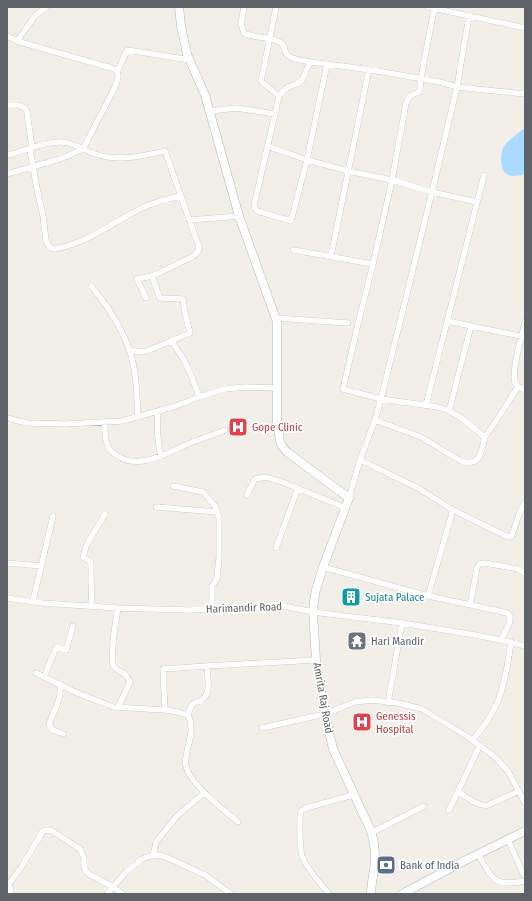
<svg xmlns="http://www.w3.org/2000/svg" width="532" height="901" font-family="'Fira Sans Condensed',sans-serif">
<style>
.water{fill:#aadaff}
.lines{fill:none;stroke-linecap:round;stroke-linejoin:round}
.street-casing{stroke:#b5b8bc;stroke-width:6}
.secondary-casing{stroke:#b6babf;stroke-width:9}
.street{stroke:#fff;stroke-width:5.5}
.secondary{stroke:#fff;stroke-width:8}
.labels{text-anchor:middle;dominant-baseline:central;stroke-width:3.5;stroke-linejoin:round;paint-order:stroke}
.health-label{font-size:11px;fill:#be3a42;stroke:#fff;text-anchor:start}
.culture-label{font-size:11px;fill:#0d838f;stroke:#fff;text-anchor:start}
.street-label{font-size:11px;fill:#5f6368;stroke:#fff}
.worship-label{font-size:11px;fill:#5b616d;stroke:#fff;text-anchor:start}
.service-label{font-size:11px;fill:#4e5e75;stroke:#fff;text-anchor:start}
</style>
<rect width="100%" height="100%" fill="#f1efe8"/>
<!-- water -->
<path class="water" d="M525 128V174C510 178 502 177 501 160 501 155 502 149 505 145 511 138 518 133 525 128Z"/>
<g class="lines">
<!-- street casing -->
<g class="street-casing">
<path id="street" d="M244 7 241 24 244 33C255 39 271 36 280 42 285 45 284 48 286 53 288 59 305 61 311 62
M276 7 261 81 279 96 254 206 257 211 291 221 307 160 327 64
M428 7 525 28
M434 9 421 78 420 89 419 92 411 95 409 97 406 103 392 180 373 264 358 324 343 389 381 399 438 407 449 411 460 417 485 437 494 424 518 387
M7 36 20 42 108 67 114 69 117 72 118 75V78L114 89 83 149 60 159 7 174
M17 41 35 16 46 7
M117 72 127 50 190 60
M279 96C281 93 284 90 288 87 293 85 299 84 302 80 307 73 305 69 311 62 343 66 374 70 406 76 423 79 440 81 457 87L525 94
M7 105H18L25 108 27 112 32 148
M210 111 236 108 275 114
M267 146 307 160 348 171 392 180 432 192 477 202
M30 149 36 184 43 216 46 240 48 245 51 248 54 249C84 245 114 222 140 209 154 202 166 199 181 196
M7 155C23 152 45 141 61 142 74 142 83 150 95 154 118 162 143 156 165 151L199 247C199 252 196 254 192 257L152 276 137 279 146 298
M189 220 239 216
M293 250 373 264
M331 256 369 69
M91 286C112 311 131 341 135 374 137 388 137 403 138 417
M276 318 348 323
M447 321 471 326
M525 322C522 336 511 370 515 383 517 387 521 388 525 390
M171 340 184 360 192 377 199 397
M129 350 141 352 147 351 190 333 185 313 183 299 160 298 152 276
M426 405 484 175
M158 411C157 428 157 440 161 456
M449 411 471 326 525 337
M7 418 27 423 65 424 122 421 176 406 199 397 225 389 245 387 277 388
M375 420 421 437 461 461C481 467 481 452 485 437
M105 422C105 429 104 437 107 443 108 449 111 452 116 455 138 471 167 453 188 444 200 439 213 435 225 430
M360 460 418 488 453 510 506 536 510 537 512 535 519 514 525 502
M173 486 203 492 215 506 219 517V557L217 579 212 586V609
M247 495 255 479 266 477 282 482 346 508
M349 498 360 460 375 420 381 399 432 192 457 87 469 16
M156 507 217 512
M276 548 298 488
M7 563 41 566
M323 567 428 596 490 609 507 613 510 616V619L509 624 501 640
M428 596 453 510
M7 598 42 603 118 608 188 610 284 606 313 612 402 623 475 635 501 640 525 646
M33 601 53 516
M470 605 477 568C479 563 481 563 485 563L518 569 525 573
M92 606 91 581V562L83 557 87 544 105 514
M118 608C116 619 109 660 114 667 119 673 125 670 130 682L118 707
M36 673 77 693 113 707 165 710 163 669 207 666 316 660
M44 677 56 647 66 650 73 626
M60 684C62 702 53 710 49 725L53 730 63 734
M388 703 402 623
M165 710 177 712 188 715C194 726 190 740 187 751 187 756 184 761 186 766 190 784 224 810 238 822
M188 715C190 710 190 704 196 702 201 701 198 703 202 700 212 693 207 676 207 666
M262 728 325 714 355 702 372 700 398 703 422 709 468 737 495 757 508 771 525 803
M473 740C483 727 493 714 499 698 506 680 508 661 511 642
M458 792C467 797 477 807 488 805L519 791
M449 810 480 745
M371 833 424 806
M508 839 523 874
M478 854C493 879 493 887 525 881
M153 856 156 842 177 816 204 793
M7 882 11 889 10 894
M9 884 22 866 43 831 47 830 52 831 80 849 84 858V866L86 871 89 874 113 887 123 894
M107 894 113 887 126 872 142 859 150 856 158 855 166 857 205 875 231 894
M329 894C321 884 306 868 302 856 299 844 300 828 300 816L301 811 306 808 353 795"/>
</g>
<!-- secondary casing -->
<g class="secondary-casing">
<path id="secondary" d="M179 7 181 26 187 54 205 95 239 216 277 322V421L280 441 282 446 287 452 349 498 323 567 316 590 314 601 313 612 316 660 325 714 333 749 371 831C375 844 376 856 374 869 373 877 371 886 371 894
M402 894 464 861 525 831"/>
</g>
<!-- street -->
<use href="#street" class="street"/>
<!-- secondary -->
<use href="#secondary" class="secondary"/>
</g>
<!-- icons -->
<defs>
<g id="hospital-square" transform="scale(1)"><rect x="-9" y="-9" width="18" height="18" rx="4" fill="#e0444e" stroke="#fff"/><path d="M-5-5h3v3.5h4V-5h3V5h-3V1.5h-4V5h-3Z" fill="#fff"/></g>
<g id="building-square" transform="scale(1)"><rect x="-9" y="-9" width="18" height="18" rx="4" fill="#0f9aa8" stroke="#fff"/><path d="M-4-6H4V6H1V3H-1V6H-4ZM-2.5-4.3h1.7v1.8h-1.7ZM.8-4.3h1.7v1.8H.8ZM-2.5-1h1.7V.8h-1.7ZM.8-1h1.7V.8H.8Z" fill="#fff"/></g>
<g id="temple-square" transform="scale(1)"><rect x="-9" y="-9" width="18" height="18" rx="4" fill="#6b7280" stroke="#fff"/><path d="M0-6L5-2H3V0L6.5 2.5H4V6H1.5V3h-3V6H-4V2.5H-6.5L-3 0V-2H-5Z" fill="#fff"/></g>
<g id="bank-square" transform="scale(1)"><rect x="-9" y="-9" width="18" height="18" rx="4" fill="#5c6f8a" stroke="#fff"/><path d="M-6-4H6V4H-6ZM0-2.3a2.3 2.3 0 1 0 0 4.6a2.3 2.3 0 1 0 0-4.6Z" fill="#fff"/></g>
</defs>
<g fill-rule="evenodd">
<use href="#hospital-square" x="238" y="427"/>
<use href="#building-square" x="351" y="597"/>
<use href="#temple-square" x="357" y="641"/>
<use href="#hospital-square" x="362" y="722"/>
<use href="#bank-square" x="386" y="865"/>
</g>
<g class="labels">
<!-- health labels -->
<g class="health-label">
<text x="252" y="427">Gope Clinic</text>
<text x="376" y="716">Genessis<tspan x="376" dy="13">Hospital</tspan></text>
</g>
<!-- culture labels -->
<g class="culture-label">
<text x="365" y="597">Sujata Palace</text>
</g>
<!-- street labels -->
<g class="street-label">
<text transform="translate(244 608) rotate(-2)">Harimandir Road</text>
<text transform="translate(323 698) rotate(80)">Amrita Raj Road</text>
</g>
<!-- worship labels -->
<g class="worship-label">
<text x="371" y="641">Hari Mandir</text>
</g>
<!-- service labels -->
<g class="service-label">
<text x="400" y="865">Bank of India</text>
</g>
</g>
<!-- border -->
<rect width="532" height="901" fill="none" stroke="#5f6368" stroke-width="16"/>
</svg>
